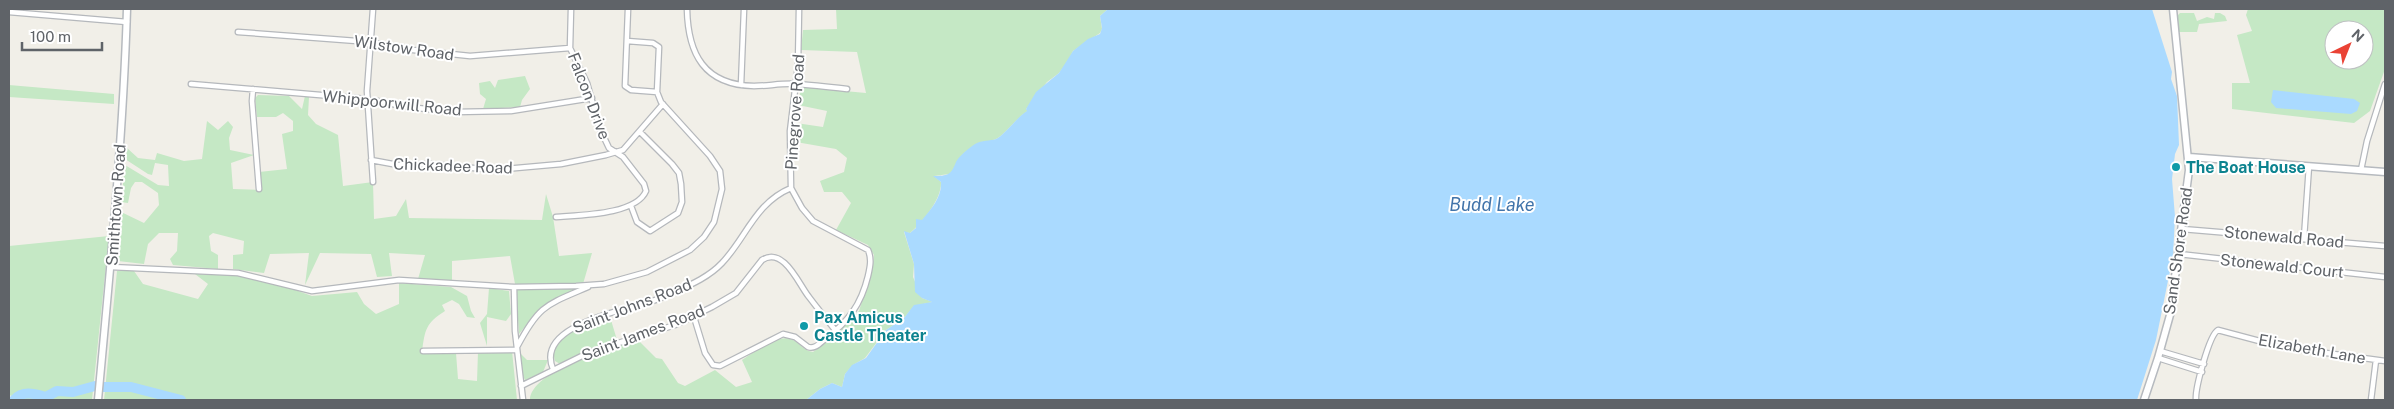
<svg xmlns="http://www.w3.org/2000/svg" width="2394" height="409" font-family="'Public Sans',sans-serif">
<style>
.green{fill:#c5e8c5;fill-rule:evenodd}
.water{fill:#aadaff}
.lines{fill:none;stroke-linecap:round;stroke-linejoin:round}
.river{stroke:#aadaff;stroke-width:10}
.street-casing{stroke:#b5b8bc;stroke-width:7}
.secondary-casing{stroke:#b6babf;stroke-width:9}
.street{stroke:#fff;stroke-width:4.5}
.secondary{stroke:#fff;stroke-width:6}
.culture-dot{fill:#0f9aa8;stroke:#fff;stroke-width:2}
.labels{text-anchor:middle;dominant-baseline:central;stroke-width:4;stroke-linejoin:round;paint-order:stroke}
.street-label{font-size:16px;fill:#5f6368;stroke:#fff}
.culture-label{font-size:16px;font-weight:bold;fill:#0d838f;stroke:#fff;text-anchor:start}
.water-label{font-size:18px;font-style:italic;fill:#4174aa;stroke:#fff}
</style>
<rect width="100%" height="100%" fill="#f1efe8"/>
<!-- green -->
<path class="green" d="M836 9H1108L1100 16 1102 29 1100 33 1073 51 1068 61 1059 73 1047 82 1026 109 1028 111C1018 116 1004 136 996 139 973 147 964 146 954 171L949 174 934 176 941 182C942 199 922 223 910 233L904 232 914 264 913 277 922 298 933 302 914 306 904 318 886 330 865 358 853 365 845 374 842 387 832 383 820 389 806 400H530C531 370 614 348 638 340L656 358 662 359 678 383 685 386 715 370 736 387 752 382 742 360C755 352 778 332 793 340 801 344 804 351 813 352L837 334 859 311 873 266 874 255 868 245 836 230 851 203 842 192H824L820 181 844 172 847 158 836 149 796 142V123L823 127 827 111 798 105 801 87 866 93 857 52 801 50 803 30 837 29Z
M2248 9H2385V69L2370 111 2354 123 2232 109V83H2250L2237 35 2252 31 2246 15ZM2334 30H2364V60H2334Z
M2180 13H2194L2197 21 2207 17 2214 19 2215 13H2220L2225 16 2227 21 2199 24 2197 32H2179L2177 16Z
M525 76 530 89 522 100 520 107 483 109 486 99 480 94 479 83 490 81 495 88 498 80Z
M9 85 114 94V104L9 97Z
M258 95 289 96 302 109 305 96 309 97 308 115 316 124 338 135 343 186 373 182 374 219 396 216 406 199 409 218 542 220 546 194 553 217 559 256 592 253 583 284H515L510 256 452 261V282L418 279 425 255 389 253 392 276 377 277 371 254 320 253 305 285 309 253 270 254 264 273 233 269V255L243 254 244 241 213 233 209 236 211 251 218 255V269L173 265 170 259 177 251 178 233H159L148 244 144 264 118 261 119 211 144 223 159 205 158 193 142 182H135L131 188 128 203 121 202 125 165 158 185 169 186 168 165 155 163 152 175 148 174 125 159 127 148 138 158 155 160 157 153 184 161 202 159 207 121 218 130 228 121 233 127 229 138 230 150 254 155 231 163 233 189 261 190 259 172 287 169 282 134 293 131V121L283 113 276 117H257L255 98Z
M109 236 92 400H23L9 395V246Z
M117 271H134L143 284 198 299 208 284 195 274 241 275 273 282 312 296 357 292 364 304 376 314 399 304V283L451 287 467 296 471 311 475 318 467 317 459 304 452 300 442 305 445 311C426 323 425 329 422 352L456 353 458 379 477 381 478 352 512 351 517 400H104Z
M489 288 509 291 511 314 506 321 487 317V346L480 323 487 314Z
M582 288 540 308 519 334 516 289Z
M601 320 605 322 611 320 617 340 583 352 560 364 555 361C547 337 583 324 601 320Z
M520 353 527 360H548L543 372 529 380H525L521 372Z"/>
<!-- water -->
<path class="water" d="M1108 9H2152L2172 72 2171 79 2177 96 2179 145 2175 154 2172 179 2175 217 2173 256 2156 340 2137 400H806L820 389 832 383 842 387 845 374 852 365 866 358 886 330 904 318 914 305 932 302 922 298 915 292 914 264 904 231 910 233 916 228V219L922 220C931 209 942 197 941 182L933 176C948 176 951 175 956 162 958 157 970 147 975 144 982 140 990 141 996 139 1004 136 1018 116 1027 111L1026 109 1036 92 1059 73 1073 51 1088 39 1100 34 1102 28 1100 16Z
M2273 90 2354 99 2360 103 2357 111 2351 114 2276 108 2271 102Z"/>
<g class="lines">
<!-- river -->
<path class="river" d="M103 387H131L181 400
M14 400C23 390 35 394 46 397L57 391 73 392 95 386"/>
<!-- street casing -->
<g class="street-casing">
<path id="street" d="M628 9 625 86 631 90 657 92
M687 9C688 54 704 85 754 86 768 86 782 83 796 84 813 85 830 87 847 89
M9 12 127 22
M238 32 370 42 413 50 470 56 570 48
M191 84 367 99 408 107 455 112 511 111 592 98
M741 85 744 9
M253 89 252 101 259 189
M371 160 398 165 429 164 495 170 561 164 606 155 623 150 663 104
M2361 170 2367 141 2385 84
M373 182 367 91 373 9
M631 206 637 222 650 231 678 213 682 202 681 184 679 173 672 164 640 132
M556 217C579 215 636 215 646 191L644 184 623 157 609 148 600 129 587 83 570 48 571 9
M2182 229 2385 246
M2304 238 2309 166
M2179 254 2385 277
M111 267 238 273 312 291 399 280 514 287 576 286 604 284 647 272 690 250 704 237 714 222 722 189 720 171 710 156 661 102 657 92 659 47 653 43 627 41
M514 287 515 331 523 400
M694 317 705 353 713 365 720 366 783 334 795 337 808 347C815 349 819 344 825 339 848 322 861 305 868 276 870 267 872 259 868 250L813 221 802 208 791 188 790 131 798 65 799 9
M517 347C539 305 546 305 588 287
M423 351 517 350
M2160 351 2204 364
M2158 358 2202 372
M553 369C533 321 639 309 666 296 685 287 707 279 722 263 746 238 755 203 791 188
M521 386 590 352 675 325 712 307 736 293 762 260C784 246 799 285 809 297 818 309 827 320 836 331
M2196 400C2195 389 2209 335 2218 330L2282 347 2385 361
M2371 400 2376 360"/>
</g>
<!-- secondary casing -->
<g class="secondary-casing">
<path id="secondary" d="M2189 157 2385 172
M98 400C110 270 123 140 127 9
M2144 400 2158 358 2170 315 2189 170 2173 9"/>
</g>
<!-- street -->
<use href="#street" class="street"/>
<!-- secondary -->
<use href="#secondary" class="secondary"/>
</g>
<!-- markers -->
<g class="culture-dot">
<circle cx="2176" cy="167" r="5"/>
<circle cx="804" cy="326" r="5"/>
</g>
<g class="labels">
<!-- street labels -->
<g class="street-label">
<text transform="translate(404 48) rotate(8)">Wilstow Road</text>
<text transform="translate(589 96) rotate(69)">Falcon Drive</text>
<text transform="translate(392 103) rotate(6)">Whippoorwill Road</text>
<text transform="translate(795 112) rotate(-86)">Pinegrove Road</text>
<text transform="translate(453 166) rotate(2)">Chickadee Road</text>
<text transform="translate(116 205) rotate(-86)">Smithtown Road</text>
<text transform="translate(2284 237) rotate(5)">Stonewald Road</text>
<text transform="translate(2178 251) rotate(-82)">Sand Shore Road</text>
<text transform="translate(2282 266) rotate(6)">Stonewald Court</text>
<text transform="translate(632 306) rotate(-21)">Saint Johns Road</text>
<text transform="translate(643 333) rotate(-21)">Saint James Road</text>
<text transform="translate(2312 349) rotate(10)">Elizabeth Lane</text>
</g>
<!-- culture labels -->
<g class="culture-label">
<text x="2186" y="167">The Boat House</text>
<text x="814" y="317">Pax Amicus<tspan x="814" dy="18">Castle Theater</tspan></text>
</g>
<!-- water labels -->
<g class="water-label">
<text x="1492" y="204">Budd Lake</text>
</g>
</g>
<!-- border -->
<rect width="2394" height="409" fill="none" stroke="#5f6368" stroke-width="20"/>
<!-- north arrow -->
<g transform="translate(2349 45) rotate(43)"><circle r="24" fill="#ffffff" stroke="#bfc1c3"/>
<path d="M0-4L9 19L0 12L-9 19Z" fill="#ea4335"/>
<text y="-8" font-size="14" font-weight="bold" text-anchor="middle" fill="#5f6368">N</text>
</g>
<!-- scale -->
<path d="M22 42v8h80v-8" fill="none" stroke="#5f6368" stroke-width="2.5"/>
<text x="30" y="42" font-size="15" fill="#5f6368" stroke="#ffffff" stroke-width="4" paint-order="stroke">100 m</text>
</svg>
